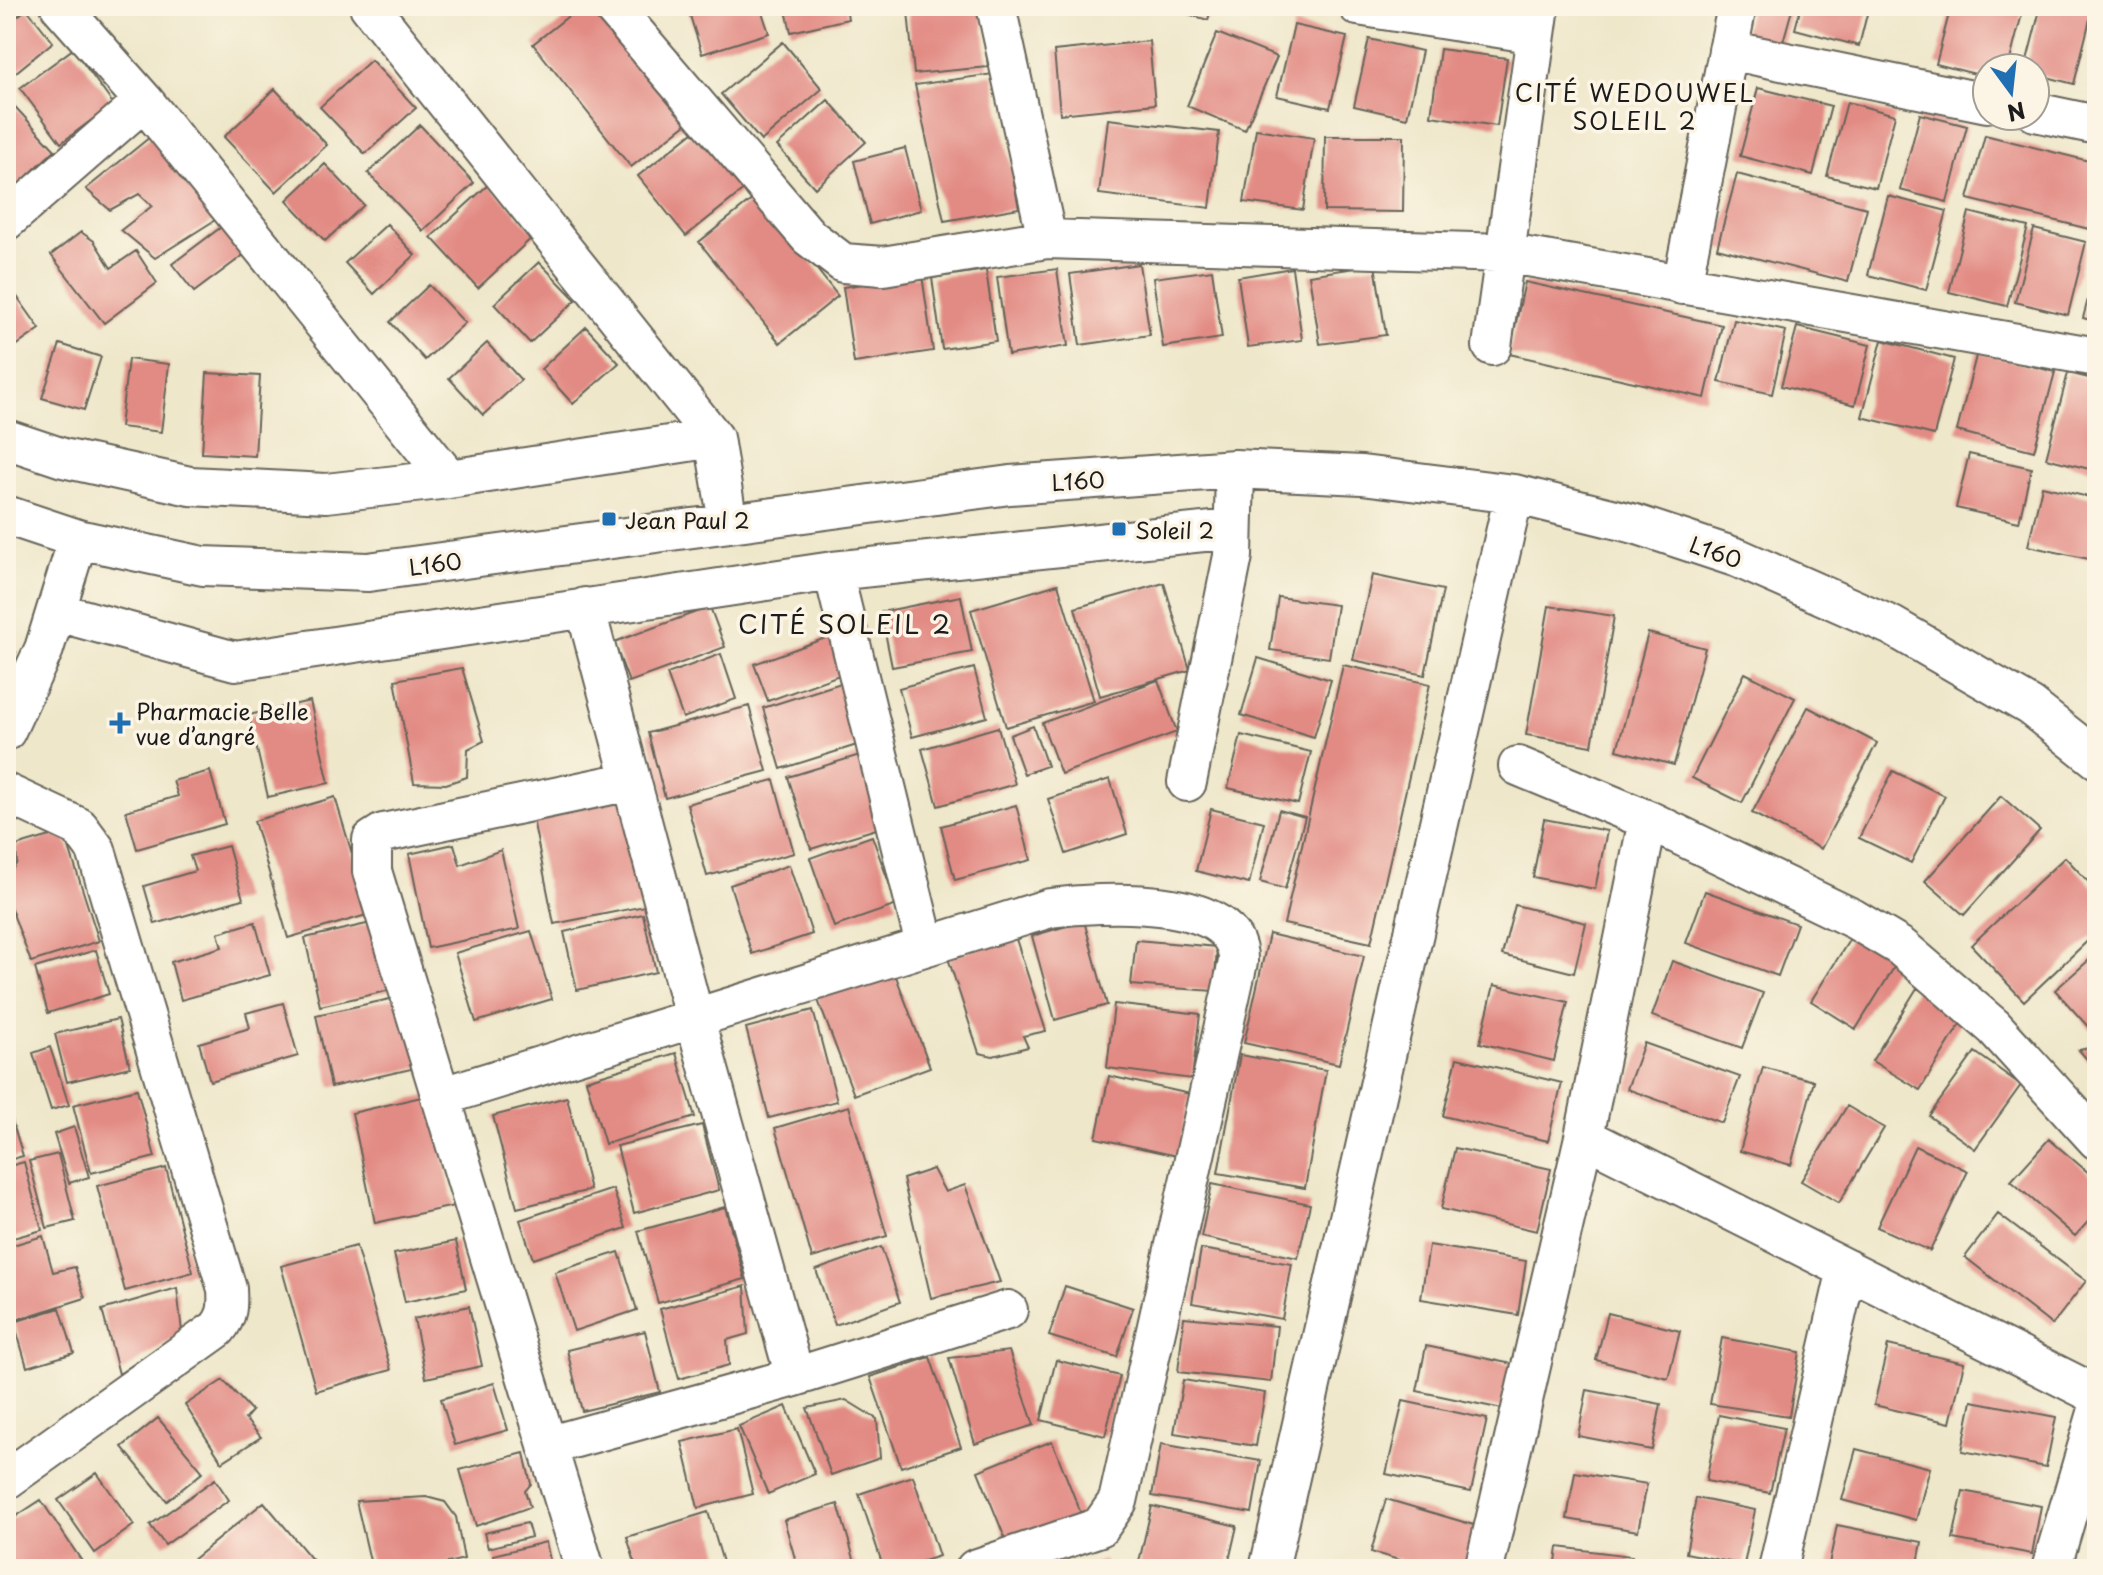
<svg xmlns="http://www.w3.org/2000/svg" width="2103" height="1575" font-family="'Playpen Sans',sans-serif">
<style>
.building{fill:#e28b84}
.lines{fill:none;stroke-linecap:round;stroke-linejoin:round}
.minor-casing{stroke:#666359;stroke-width:42}
.minor{stroke:#fff;stroke-width:38}
.poi-dot{fill:#1f6fb2;stroke:#fcf5e5;stroke-width:3}
.labels{text-anchor:middle;dominant-baseline:central;stroke-width:7;stroke-linejoin:round;paint-order:stroke}
.street-label{font-size:22px;fill:#1c1c1c;stroke:#fcf5e5}
.poi-label{font-size:22px;fill:#1c1c1c;stroke:#fcf5e5;text-anchor:start}
.neighbourhood-label{font-size:24px;letter-spacing:2px;fill:#1c1c1c;stroke:#fcf5e5}
.quarter-label{font-size:26px;letter-spacing:2px;fill:#1c1c1c;stroke:#fcf5e5}
</style>
<rect width="100%" height="100%" fill="#fcf5e5"/>
<filter id="ink" filterUnits="userSpaceOnUse"><feTurbulence type="fractalNoise" baseFrequency=".0125" numOctaves="2"/><feDisplacementMap in="SourceGraphic" scale="16" xChannelSelector="R" yChannelSelector="G"/><feConvolveMatrix kernelMatrix="1 2 1 2 8 2 1 2 1" color-interpolation-filters="sRGB"/></filter>
<filter id="wash" filterUnits="userSpaceOnUse"><feTurbulence type="fractalNoise" baseFrequency=".006" numOctaves="4" result="noise"/><feDisplacementMap in="SourceGraphic" scale="32" xChannelSelector="R" yChannelSelector="G"/><feGaussianBlur stdDeviation="1.8" result="paint"/><feColorMatrix in="noise" values="0 0 0 0 0 0 0 0 0 0 0 0 0 0 0 0 0 1.4 0 .05"/><feComposite in="paint" operator="in"/></filter>
<g filter="url(#wash)">
<rect width="100%" height="100%" fill="#eee7ca"/>
<g id="blocks">
<!-- building -->
<path class="building" d="M581 6H608L696 116 631 167 533 44Z
M687 6H760L769 33 702 54Z
M785 6H846L848 19 791 32Z
M954 6H981L988 67 914 74 908 11Z
M1161 6H1212L1208 20Z
M1751 6H1793L1781 49 1742 39Z
M1801 6H1869L1859 46 1795 29Z
M1951 6H2024L2008 68H1987V77L1936 64Z
M2041 6H2072L2092 11 2074 84 2035 74V68H2025Z
M27 9 53 42 10 77 6 72V25Z
M1294 25 1347 37 1330 108 1277 96Z
M1217 33 1277 57 1245 130 1187 106Z
M1369 39 1422 51 1407 118 1354 106Z
M1149 41 1155 104 1060 114 1054 51Z
M783 42 822 89 761 141 721 94Z
M73 49 113 104 61 143 20 88Z
M1440 49 1507 58 1497 126 1431 116Z
M371 60 416 108 365 154 320 107Z
M993 74 1019 208 944 221 915 85Z
M1758 88 1831 106 1813 175 1740 156Z
M275 89 327 145 276 192 224 137Z
M6 97 55 150 6 196Z
M828 100 866 142 815 188 777 146Z
M1847 102 1895 115 1876 188 1827 176Z
M1920 114 1967 126 1947 202 1900 190Z
M1108 119 1219 132 1210 208 1099 194Z
M166 124 223 215 155 258 121 230 152 206 139 194 110 210 86 189Z
M420 125 474 183 423 231 368 173Z
M698 128 746 188 686 236 638 176Z
M1256 129 1314 138 1303 210 1244 202Z
M1985 135 2097 163V196L2089 229 1968 199Z
M1325 136H1404L1403 212 1324 211Z
M905 148 921 210 870 224 854 161Z
M325 164 364 205 325 241 287 200Z
M1737 174 1867 208 1848 282 1717 248Z
M489 184 536 234 478 288 431 237Z
M758 195 838 296 780 343 699 242Z
M1888 196 1947 211 1926 290 1868 275Z
M1969 212 2028 227 2007 306 1949 292Z
M387 224 415 255 374 294 345 263Z
M224 225 245 254 194 292 172 264Z
M2034 229 2086 242 2068 315 2015 302Z
M81 232 94 241 111 268 136 251 157 283 104 323 51 255Z
M539 262 576 300 530 343 494 304Z
M1139 264 1150 335 1080 345 1070 274Z
M1375 265 1386 335 1320 344 1309 275Z
M1292 268 1302 340 1248 347 1238 277Z
M1057 269 1068 346 1008 355 997 277Z
M2096 269H2097V322L2083 318Z
M986 270 996 341 942 349 932 278Z
M1212 270 1222 338 1163 347 1153 278Z
M922 275 933 351 854 363 843 287Z
M6 281 40 329 6 353Z
M1525 282 1722 325 1705 398 1509 354Z
M429 285 465 323 425 360 390 322Z
M1734 320 1786 331 1772 394 1719 382Z
M586 327 619 363 573 404 541 369Z
M1797 327 1870 345 1855 405 1781 386Z
M1882 340 1954 359 1934 435 1862 417Z
M487 343 521 380 483 415 449 378Z
M60 344 101 357 84 410 42 398Z
M1977 352 2055 372 2034 451 1957 431Z
M128 359 169 364 161 432 120 427Z
M207 373 260 376 255 456 202 453Z
M2068 373 2097 380V471L2046 458Z
M1969 454 2031 468 2019 522 1956 508Z
M2042 486 2097 499V525L2089 559 2028 546Z
M1372 575 1443 590 1425 675 1353 660Z
M1164 583 1190 670 1100 696 1075 608Z
M1058 584 1094 701 1006 727 971 610Z
M961 596 972 652 892 667 881 612Z
M1278 597 1337 605 1329 658 1270 650Z
M1549 606 1614 616 1592 746 1526 735Z
M710 607 725 647 629 682 614 642Z
M1648 633 1705 648 1674 765 1617 750Z
M831 636 845 673 768 701 754 664Z
M6 648 16 652 6 674Z
M721 654 736 699 683 718 667 674Z
M1258 658 1331 680 1314 737 1241 715Z
M1343 665 1430 684 1371 943 1284 924Z
M462 668 484 741 468 749 467 777 446 784 414 783 395 680Z
M974 668 987 717 912 737 899 688Z
M1745 673 1795 698 1742 803 1692 778Z
M1158 680 1177 732 1061 774 1042 723Z
M841 683 860 744 781 769 763 708Z
M310 701 329 783 268 797 249 715Z
M749 706 767 771 665 798 648 733Z
M1808 707 1877 743 1821 849 1752 813Z
M1033 726 1047 766 1024 774 1010 735Z
M998 727 1015 784 938 806 922 749Z
M1241 735 1311 752 1298 804 1228 788Z
M863 754 886 826 811 849 788 777Z
M210 771 225 824 137 849 126 811 178 796 173 781Z
M1893 771 1945 796 1911 863 1859 838Z
M1110 779 1127 834 1066 854 1048 799Z
M774 780 794 853 707 876 687 804Z
M622 796 645 906 554 924 532 814Z
M2001 796 2040 830 1964 915 1925 881Z
M335 797 370 914 288 938 254 821Z
M1016 805 1031 860 955 880 941 826Z
M1211 809 1264 822 1249 884 1196 871Z
M1279 810 1305 817 1285 889 1260 882Z
M1544 819 1607 831 1595 889 1533 877Z
M64 832 99 941 31 962 6 895V877L17 863 16 846Z
M872 836 897 905 834 927 810 858Z
M454 844 460 865 501 850 519 929 428 948 409 854Z
M228 846 243 899 155 924 144 886 195 871 190 856Z
M2065 857 2097 891V932L2024 1001 1971 945Z
M789 865 812 934 752 954 730 885Z
M1705 891 1797 924 1778 976 1686 943Z
M1515 905 1586 923 1574 973 1502 955Z
M643 914 656 972 577 990 564 932Z
M380 921 396 989 320 1006 305 938Z
M1084 921 1107 1005 1055 1020 1032 936Z
M255 922 270 975 181 1000 171 962 222 947 218 933Z
M531 931 552 999 476 1022 455 953Z
M1269 934 1364 956 1339 1064 1244 1043Z
M1853 934 1898 961 1856 1029 1811 1001Z
M1015 936 1046 1031 1023 1036 1028 1047 993 1056 979 1053 948 958Z
M1136 940 1217 947 1214 991 1131 985Z
M96 950 109 994 48 1013 35 968Z
M2097 953V1025L2091 1030 2055 990Z
M1672 961 1763 993 1742 1048 1652 1016Z
M891 963 930 1067 854 1095 815 992Z
M1494 985 1568 1002 1554 1061 1480 1043Z
M1917 988 1965 1016 1920 1090 1872 1061Z
M404 996 420 1067 331 1087 316 1015Z
M283 1003 298 1056 210 1081 199 1043 250 1028 246 1013Z
M1114 1004 1200 1014 1192 1079 1107 1068Z
M813 1010 837 1101 769 1118 746 1028Z
M118 1019 130 1067 67 1082 55 1034Z
M1644 1043 1740 1077 1722 1123 1627 1089Z
M2097 1046V1071L2079 1050Z
M50 1047 69 1105 51 1110 33 1053Z
M1975 1052 2021 1085 1975 1149 1929 1116Z
M676 1053 695 1117 605 1144 586 1080Z
M1240 1055 1326 1070 1305 1188 1218 1173Z
M1457 1058 1562 1083 1548 1141 1443 1116Z
M1763 1067 1814 1081 1791 1165 1740 1151Z
M1109 1076 1190 1094 1177 1156 1096 1138Z
M137 1089 155 1157 91 1173 73 1105Z
M430 1095 454 1206 375 1223 352 1113Z
M567 1097 590 1190 517 1208 493 1116Z
M6 1101 23 1156 6 1161Z
M849 1106 887 1236 812 1258 775 1128Z
M1847 1106 1884 1128 1839 1203 1801 1181Z
M702 1125 719 1190 634 1213 617 1146Z
M74 1127 89 1177 69 1183 54 1134Z
M2049 1139 2097 1180V1212L2075 1236 2011 1181Z
M1915 1146 1968 1171 1930 1251 1877 1227Z
M1455 1148 1551 1169 1537 1231 1441 1209Z
M58 1154 75 1221 47 1228 29 1161Z
M24 1162 42 1230 6 1240V1167Z
M166 1168 193 1272 125 1291 97 1186Z
M933 1169 945 1192 965 1185 1000 1282 931 1298 903 1179Z
M1212 1184 1310 1204 1298 1258 1201 1237Z
M613 1189 626 1228 533 1259 520 1220Z
M725 1207 745 1279 658 1303 638 1231Z
M1998 1214 2086 1281 2052 1325 1965 1257Z
M43 1236 53 1272 75 1267 85 1298 6 1323V1247Z
M456 1241 466 1289 405 1302 394 1254Z
M1429 1245 1526 1261 1518 1315 1421 1299Z
M356 1246 391 1370 316 1391 281 1266Z
M881 1247 900 1302 835 1325 816 1270Z
M1201 1249 1292 1264 1282 1319 1192 1303Z
M619 1252 637 1310 574 1331 555 1272Z
M745 1286 748 1334 727 1340 729 1365 679 1379 660 1309Z
M1065 1286 1133 1308 1117 1357 1049 1336Z
M177 1288 182 1332 119 1374 102 1310Z
M469 1306 482 1366 426 1378 414 1319Z
M60 1308 74 1353 27 1367 14 1322Z
M1608 1313 1680 1331 1668 1378 1596 1360Z
M1184 1317 1277 1326 1271 1382 1178 1372Z
M645 1331 660 1392 582 1411 567 1350Z
M1722 1338 1800 1352 1789 1416 1710 1404Z
M1888 1345 1964 1363 1950 1423 1874 1405Z
M1426 1346 1517 1365 1507 1410 1417 1391Z
M1009 1351 1034 1425 975 1444 949 1358Z
M930 1357 961 1447 901 1467 870 1377Z
M1056 1360 1120 1376 1105 1436 1041 1420Z
M223 1380 252 1411 245 1419 261 1437 222 1462 185 1405Z
M1183 1380 1265 1393 1256 1446 1174 1433Z
M494 1383 508 1430 455 1445 441 1399Z
M1587 1390 1661 1404 1652 1450 1578 1436Z
M846 1400 877 1419 880 1458 831 1475 807 1408Z
M1403 1401 1487 1419 1471 1492 1386 1474Z
M1972 1401 2056 1417 2046 1467 1962 1451Z
M786 1406 815 1474 768 1494 739 1426Z
M1719 1415 1784 1428 1770 1493 1706 1481Z
M158 1418 203 1472 167 1501 122 1447Z
M737 1429 753 1494 698 1508 682 1442Z
M1052 1441 1083 1519 1009 1548 978 1471Z
M1161 1444 1261 1461 1252 1513 1152 1496Z
M1856 1449 1930 1468 1916 1520 1842 1500Z
M524 1453 531 1484 525 1491 530 1507 476 1526 460 1470Z
M1575 1472 1647 1484 1638 1531 1567 1519Z
M97 1473 134 1525 95 1553 58 1500Z
M913 1476 939 1556 898 1569H884L859 1494Z
M215 1479 229 1500 165 1545 150 1525Z
M1963 1491 2041 1506 2032 1554 1953 1539Z
M426 1497 445 1502 456 1517 464 1559 422 1569H372L356 1501Z
M1696 1498 1755 1510 1744 1565 1686 1553Z
M1386 1499 1477 1526 1465 1569H1431L1371 1552Z
M41 1500 87 1569H6V1523Z
M264 1502 320 1569H197L191 1561Z
M838 1504 857 1569H798L784 1520Z
M1152 1506 1237 1526 1227 1569 1138 1566Z
M708 1512 725 1569H637L627 1537Z
M527 1523 531 1537 488 1548 484 1533Z
M1837 1525 1922 1542 1917 1569H1828Z
M546 1542 552 1569H497L493 1555Z
M1558 1547 1632 1556 1630 1569H1555Z
M1104 1560 1107 1569H1079Z"/>
</g>
</g>
<g filter="url(#ink)">
<use href="#blocks" fill-opacity="0" stroke="#666359" stroke-width="2"/>
<g class="lines">
<!-- minor casing -->
<g class="minor-casing">
<path id="minor" d="M60 6 144 101 449 479
M369 6 714 438 728 523
M612 6 809 237 843 263 883 266 1047 239 1505 253 2097 357
M996 6 1047 239
M1358 6 1536 34
M1728 50 1987 103
M2035 112 2097 125
M6 221 144 101
M1682 285 1737 6
M1492 346 1540 6
M6 439 63 458 190 486 326 493 449 479 714 438
M6 515 78 539 203 566 368 572 1010 485 1235 469 1362 475 1514 494 1635 524 1738 558 1892 626 2030 706 2097 759
M833 571 925 945
M585 607 695 1020 795 1377
M57 612 235 661 833 571 1232 529
M6 731 44 649 78 539
M1518 766 1648 820 1854 919 1901 947 1994 1027 2097 1140
M1187 782 1233 556 1235 469
M6 793 79 827 96 850 227 1289C228 1306 228 1316 217 1329L6 1480
M440 1097 1050 908C1097 902 1241 892 1238 962L1118 1501 1100 1527 975 1569
M1584 1137 2097 1395
M547 1446 795 1377 1008 1310
M585 1569 372 871V840L383 833 631 781
M1269 1569 1514 494
M1484 1569 1584 1137 1648 820
M1778 1569 1847 1269
M2051 1569 2097 1413"/>
</g>
<!-- minor -->
<use href="#minor" class="minor"/>
</g>
</g>
<!-- markers -->
<g class="poi-dot">
<rect x="601" y="511" width="16" height="16" rx="4"/>
<rect x="1111" y="521" width="16" height="16" rx="4"/>
<path d="M116 711h8v8h8v8h-8v8h-8v-8h-8v-8h8z"/>
</g>
<g class="labels">
<!-- street labels -->
<g class="street-label">
<text transform="translate(1078 480) rotate(-4)">L160</text>
<text transform="translate(1716 551) rotate(19)">L160</text>
<text transform="translate(435 563) rotate(-8)">L160</text>
</g>
<!-- poi labels -->
<g class="poi-label">
<text x="625" y="519">Jean Paul 2</text>
<text x="1135" y="529">Soleil 2</text>
<text x="136" y="710">Pharmacie Belle<tspan x="136" dy="25">vue d’angré</tspan></text>
</g>
<!-- neighbourhood labels -->
<g class="neighbourhood-label">
<text x="1635" y="92">CITÉ WEDOUWEL<tspan x="1635" dy="28">SOLEIL 2</tspan></text>
</g>
<!-- quarter labels -->
<g class="quarter-label">
<text x="845" y="623">CITÉ SOLEIL 2</text>
</g>
</g>
<!-- margin -->
<rect width="2103" height="1575" fill="none" stroke="#fcf5e5" stroke-width="32"/>
<!-- north arrow -->
<g transform="translate(2011 92) rotate(165)"><circle r="38" fill="#fcf5e5" stroke="#a29e95" stroke-width="2"/>
<path d="M0-6L14 30L0 20L-14 30Z" fill="#1f6fb2"/>
<text y="-12" font-size="22" font-weight="bold" text-anchor="middle" fill="#1c1c1c">N</text>
</g>
</svg>
